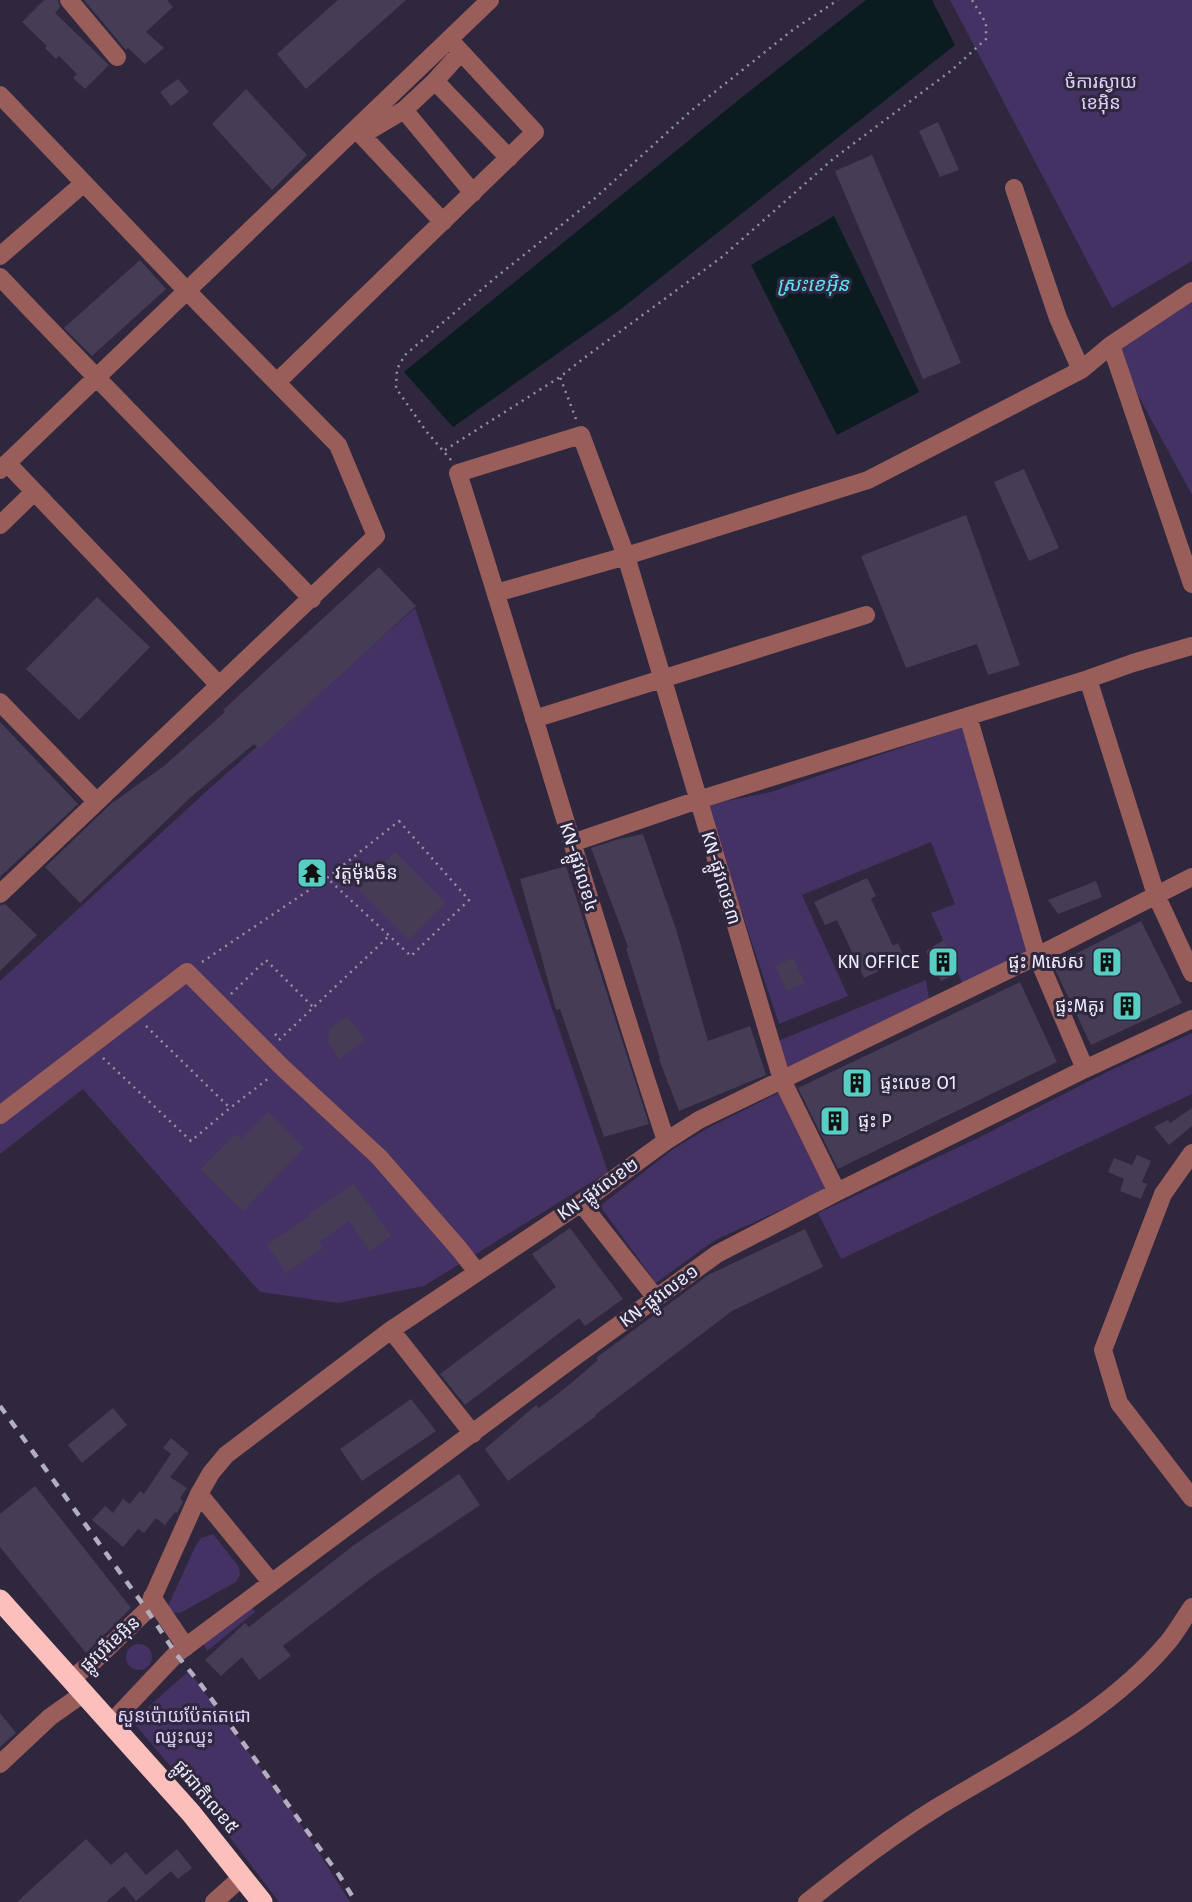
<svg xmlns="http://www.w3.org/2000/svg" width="1192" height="1902" font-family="'Fira Sans','Noto Sans Khmer',sans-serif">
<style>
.green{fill:#443264}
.water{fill:#0b1c20}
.building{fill:#453d56}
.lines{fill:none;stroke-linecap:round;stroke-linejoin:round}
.path{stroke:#9691a4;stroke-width:2.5;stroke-dasharray:2 5;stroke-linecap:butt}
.minor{stroke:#9a5e5a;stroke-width:18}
.highway{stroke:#fcbfbb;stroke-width:21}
.rail{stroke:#b4afc0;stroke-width:4.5;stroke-dasharray:9 9;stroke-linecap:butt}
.labels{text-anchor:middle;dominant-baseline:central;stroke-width:6;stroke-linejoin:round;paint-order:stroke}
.park-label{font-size:18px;fill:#dfd2fc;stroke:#2e273e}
.street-label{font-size:18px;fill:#f0ecfb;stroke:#2e273e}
.poi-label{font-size:18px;fill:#f0ecfb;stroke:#2e273e;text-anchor:start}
.water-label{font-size:19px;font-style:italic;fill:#60e0fa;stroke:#2e273e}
</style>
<rect width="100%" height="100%" fill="#2e273e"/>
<!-- green -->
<path class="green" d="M950 0H1192V261L1112 308Z
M1192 294V495L1111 345Z
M415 608 608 1172 424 1286 338 1303 260 1292 83 1089 0 1154V981L210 788Z
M962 727 1032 955 966 991 931 913 955 904 931 842 802 895 848 996 779 1024 706 805 771 792Z
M926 980 930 1005 787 1072 778 1041Z
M1192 1033V1094L841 1259 818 1213 978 1138 1111 1070Z
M778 1093 827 1189 715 1240 656 1283 600 1206 672 1150 706 1129Z
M213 1534 239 1567 240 1575 236 1582 182 1612C175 1614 173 1613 168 1606L195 1547 201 1538Z
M251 1606 255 1612 207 1651 203 1643Z
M126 1657a13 13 0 1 1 26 0a13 13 0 1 1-26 0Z
M189 1671 295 1815 350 1902H279L222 1827 132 1721Z"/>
<!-- water -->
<path class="water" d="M866 0H932L955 45 621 309 453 427 404 372 746 94Z
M834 216 919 392 837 435 751 265Z"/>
<!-- building -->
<path class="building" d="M44 0H58L60 7 55 13 109 65 85 89 73 78 77 74 59 56 56 59 45 48 47 46 22 22Z
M84 0H167L173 7 146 32 164 48 145 64 128 48 126 50Z
M338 0H406L306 89 277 54Z
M178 79 189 92 171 106 160 92Z
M246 89 307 155 272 190 212 124Z
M938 122 959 170 940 177 919 131Z
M872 155 961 363 923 379 835 171Z
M140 260 166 289 92 356 64 328Z
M1024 469 1059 548 1029 561 994 482Z
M966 515 1020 665 988 675 977 644 906 668 861 556Z
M379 567 416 606 259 749 254 744 191 797 80 903 45 867 112 803 164 766 225 712 223 710Z
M97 597 150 647 79 720 26 669Z
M0 722 78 804 0 877Z
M643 834 676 929 708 1041 750 1026 766 1075 679 1111 659 1059 660 1058 626 948 628 947 591 848 619 839Z
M395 852 446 903 409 940 358 889Z
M566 866 649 1124 604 1137 560 1009 556 1010 520 879Z
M867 878 876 896 871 899 893 946 898 943 905 959 864 978 837 920 825 925 814 902Z
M1096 881 1102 897 1058 914 1048 900Z
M5 904 37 935 0 971V905Z
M1141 921 1182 1003 1091 1045 1053 965Z
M944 940 958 973 941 981 926 951Z
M793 958 805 983 787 991 775 966Z
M1020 982 1057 1062 838 1169 798 1088Z
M347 1016 365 1040 340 1059 328 1043 329 1029Z
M1192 1108V1126L1169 1145 1154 1127 1168 1120 1170 1123Z
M268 1112 304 1148 243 1211 201 1169 235 1134 241 1139Z
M1137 1155 1151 1161 1142 1182 1147 1184 1141 1199 1120 1191 1124 1179 1108 1172 1114 1158 1132 1165Z
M354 1184 391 1236 370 1251 349 1221 319 1242 323 1248 286 1273 267 1245 310 1216 309 1214Z
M570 1228 623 1299 585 1326 579 1318 465 1405 440 1374 556 1287 532 1254Z
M805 1229 823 1267 732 1311 595 1415 596 1416 508 1481 485 1449 536 1405 539 1408 569 1385 598 1360 596 1358 708 1275Z
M411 1399 436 1431 362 1481 340 1449Z
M113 1408 127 1425 82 1463 68 1445Z
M171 1438 189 1453 170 1477 187 1488 180 1498 183 1502 177 1513 175 1512 165 1525 156 1518 144 1533 138 1529 123 1547 92 1520 105 1506 113 1513 123 1499 130 1504 140 1491 144 1494 171 1454 163 1448Z
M459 1474 480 1505 376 1575 283 1646 291 1656 259 1680 242 1657 221 1676 205 1660 245 1623 249 1627 354 1545Z
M35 1486 131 1608 86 1653 0 1547V1514Z
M0 1713 16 1733 0 1747Z
M86 1839 111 1865 126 1852 146 1875 177 1849 192 1868 178 1879 171 1871 136 1901 124 1886 106 1902H17Z"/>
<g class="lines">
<!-- path -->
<path class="path" d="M576 419 560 377 584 358 722 257 833 159 952 70 986 39V23L972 0
M445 450 560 377
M451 460 426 431 396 388 397 369 405 355 495 278 594 199 692 110 794 29 838 0
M399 821 469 900 411 956 327 878Z
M202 962 327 878
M231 994 266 960 313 1007
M146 1026 229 1107
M275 1034 280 1039
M279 1040 390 935
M103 1058 191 1141 230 1108 269 1078"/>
<!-- minor -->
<path class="minor" d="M69 0 117 57
M435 81 461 52
M0 95 187 291 338 445 376 536 0 894
M404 110 473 193
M356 129 443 222
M362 135 404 110 435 81 509 158
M1014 188 1058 318 1081 370
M0 256 84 183
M0 277C103 386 208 491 312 599
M1111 345 1192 584
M277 382 535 132 449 39
M7 463 219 685
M0 470 490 0
M0 525 34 492
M496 593 626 556 868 480 1081 370 1111 345 1192 291
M1088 679 1156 895 1192 973
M0 702 96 801
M968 716 1037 956 1085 1069
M534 719 866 615
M572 843 698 800 1088 679 1133 663 1192 646
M0 1115 187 972 283 1068 379 1157 460 1250 477 1272
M666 1141C593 919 529 695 458 473L581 435 626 556 782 1080 837 1192
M1192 1153 1163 1194 1103 1350 1119 1403 1192 1498
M581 1203 656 1298
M391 1330 473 1434
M199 1494 271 1582
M152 1597 186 1647
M72 1678 94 1661 147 1610 199 1494 211 1473 226 1455 391 1330 581 1203 666 1141 699 1120 1037 956 1192 877
M111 1723 176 1654 569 1361 717 1254 837 1192 1085 1069 1192 1019
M0 1764 50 1717 84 1693
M214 1902 242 1877
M807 1902C849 1869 891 1836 936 1808 1015 1760 1108 1714 1168 1642 1177 1631 1184 1618 1192 1607"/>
<!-- highway -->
<path class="highway" d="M0 1600 191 1813 262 1902"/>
<!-- rail -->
<path class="rail" d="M0 1406 147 1610 176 1654 202 1686 339 1875 356 1902"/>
</g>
<!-- icons -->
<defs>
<g id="temple-square" transform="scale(1.575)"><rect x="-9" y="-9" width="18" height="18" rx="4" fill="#56cec3" stroke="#2e273e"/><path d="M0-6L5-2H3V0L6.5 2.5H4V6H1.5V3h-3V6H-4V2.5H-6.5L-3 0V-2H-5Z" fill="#111"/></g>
<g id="building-square" transform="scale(1.575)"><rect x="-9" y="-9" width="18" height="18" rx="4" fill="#56cec3" stroke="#2e273e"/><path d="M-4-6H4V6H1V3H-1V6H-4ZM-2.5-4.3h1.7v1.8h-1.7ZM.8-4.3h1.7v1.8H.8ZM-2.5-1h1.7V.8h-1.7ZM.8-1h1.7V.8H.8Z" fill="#111"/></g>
</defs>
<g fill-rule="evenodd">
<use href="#temple-square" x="312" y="873"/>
<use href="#building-square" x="943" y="962"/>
<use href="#building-square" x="1107" y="962"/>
<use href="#building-square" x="1127" y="1006"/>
<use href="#building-square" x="857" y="1083"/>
<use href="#building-square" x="835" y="1121"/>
</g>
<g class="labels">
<!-- park labels -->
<g class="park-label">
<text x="1101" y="82">ចំការស្វាយ<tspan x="1101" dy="21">ខេអ៊ិន</tspan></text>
<text x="184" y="1716">សួនប៉ោយប៉ែតតេជោ<tspan x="184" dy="21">ឈ្នះឈ្នះ</tspan></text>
</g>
<!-- street labels -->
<g class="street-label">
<text transform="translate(579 867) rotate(73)">KN-ផ្លូវលេខ៤</text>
<text transform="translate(721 878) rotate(73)">KN-ផ្លូវលេខ៣</text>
<text transform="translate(598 1189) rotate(-35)">KN-ផ្លូវលេខ២</text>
<text transform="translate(659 1296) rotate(-36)">KN-ផ្លូវលេខ១</text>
<text transform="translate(110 1644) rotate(-42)">ផ្លូវបុរីខេអ៊ិន</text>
<text transform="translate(206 1797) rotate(50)">ផ្លូវជាតិលេខ៥</text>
</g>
<!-- poi labels -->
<g class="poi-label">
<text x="335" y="873">វត្តម៉ុងចិន</text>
<text x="920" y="962" text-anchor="end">KN OFFICE</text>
<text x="1084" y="962" text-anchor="end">ផ្ទះ Mសេស</text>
<text x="1104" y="1006" text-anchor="end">ផ្ទះMគូរ</text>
<text x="880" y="1083">ផ្ទះលេខ O1</text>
<text x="858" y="1121">ផ្ទះ P</text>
</g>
<!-- water labels -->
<g class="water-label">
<text x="813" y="284">ស្រះខេអ៊ិន</text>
</g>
</g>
</svg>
